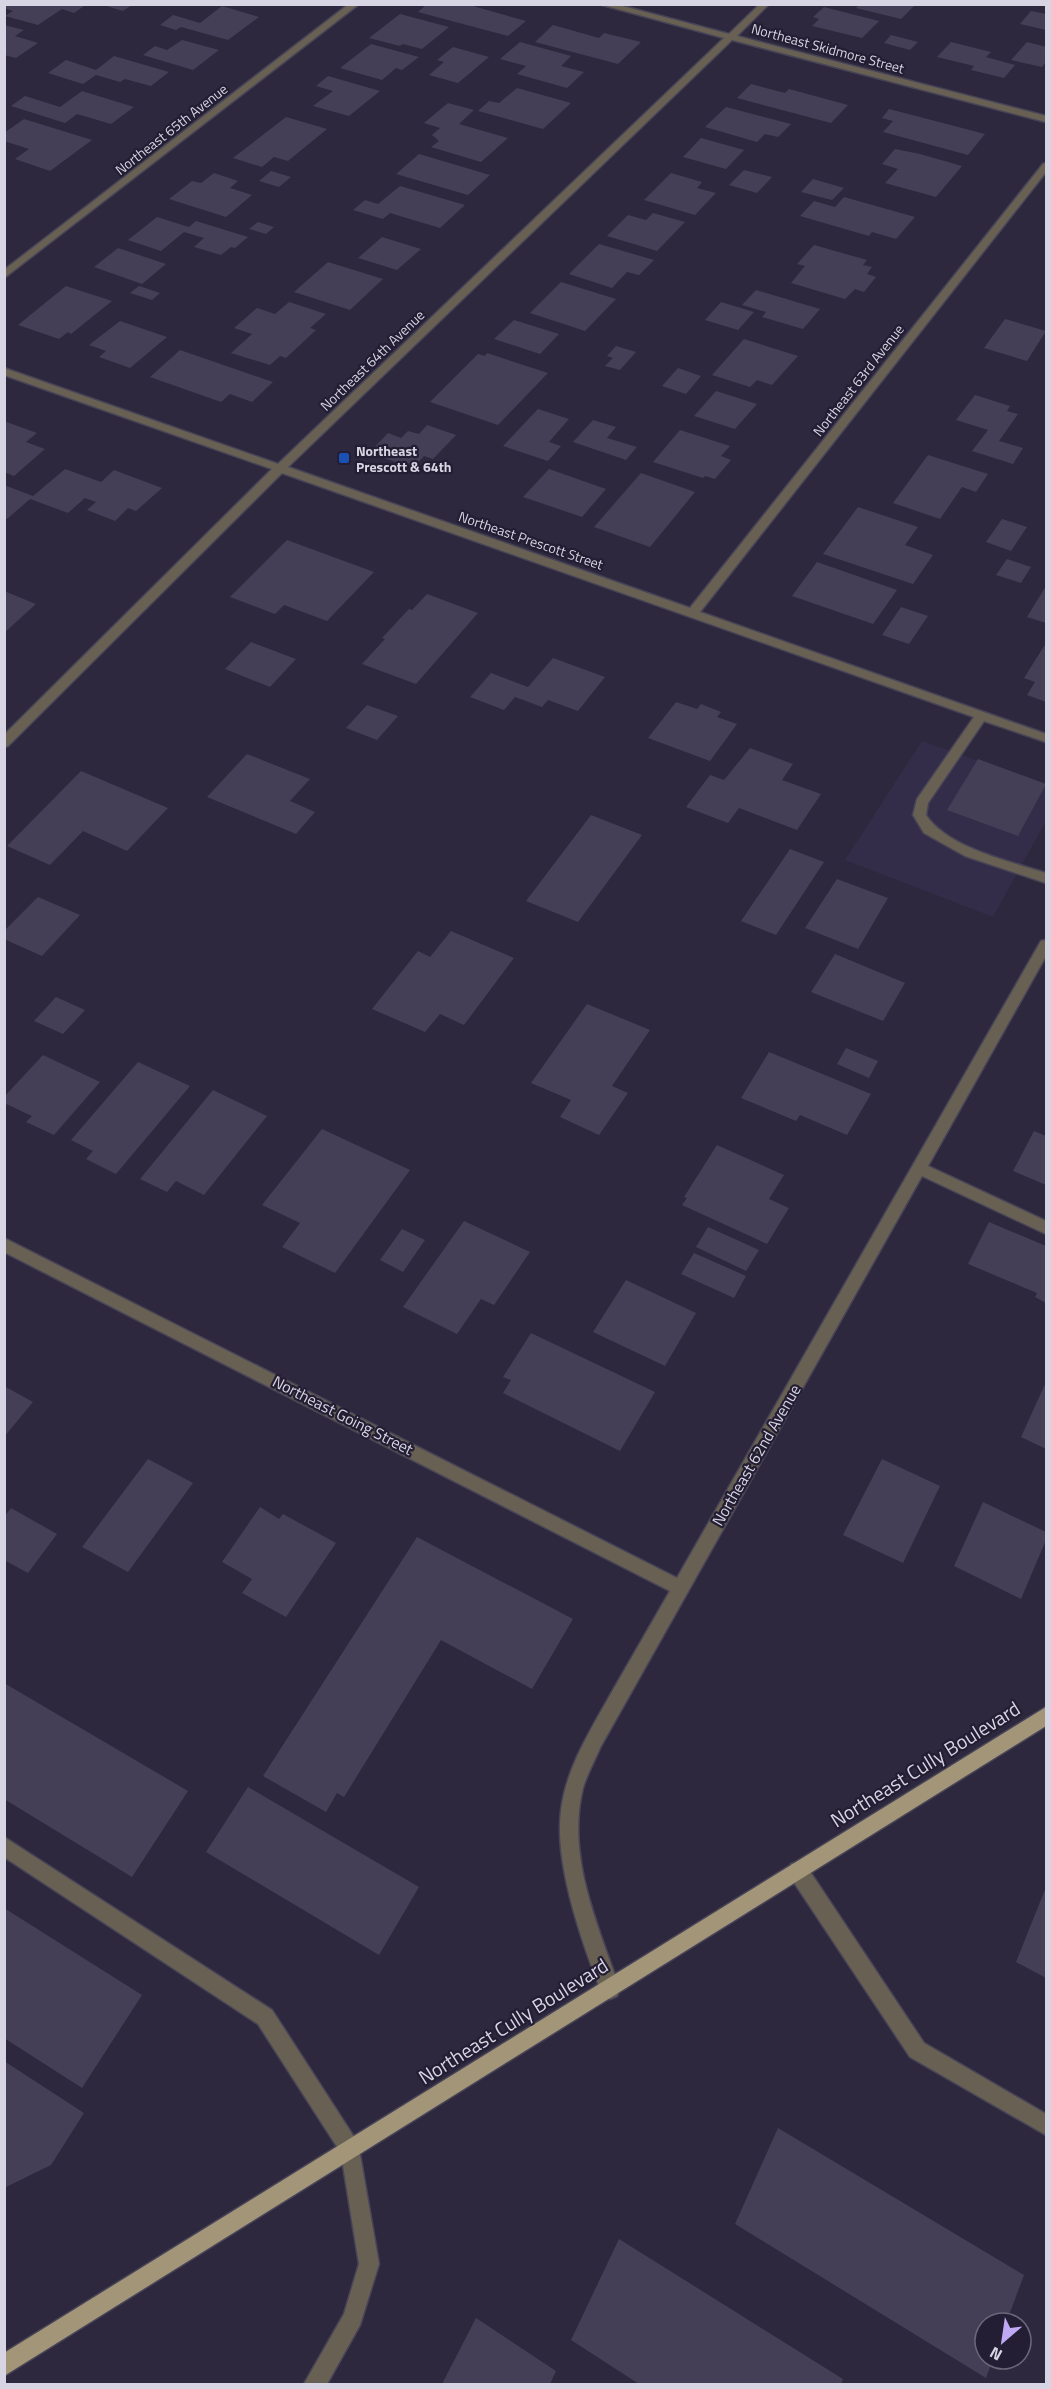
<svg xmlns="http://www.w3.org/2000/svg" width="1051" height="2389" font-family="'Titillium Web',sans-serif">
<style>
.built{fill:#342d49}
.building{fill:#443f56}
.lines{fill:none;stroke-linecap:round;stroke-linejoin:round}
.minor-casing{stroke:#484458;stroke-width:3}
.major-casing{stroke:#484458;stroke-width:3}
.minor{fill:#686153;fill-rule:evenodd}
.major{fill:#a39678;fill-rule:evenodd}
.transit-dot{fill:#1a4fb4;stroke:#231e33;stroke-width:2}
.labels{text-anchor:middle;dominant-baseline:central;stroke-width:4.5;stroke-linejoin:round;paint-order:stroke}
.far-street-label{font-size:14px;fill:#d7d4e3;stroke:#231e33}
.far-poi-label{font-size:14px;font-weight:bold;fill:#d7d4e3;stroke:#231e33;text-anchor:start}
.street-label{font-size:16px;fill:#d7d4e3;stroke:#231e33}
.near-street-label{font-size:20px;fill:#d7d4e3;stroke:#231e33}
</style>
<rect width="100%" height="100%" fill="#2d283d"/>
<!-- built -->
<path class="built" d="M922 741 1046 785V821L993 917 845 860Z"/>
<!-- building -->
<path class="building" d="M6 4H77L84 6 74 13 62 9 38 25 5 16 13 11 4 8Z
M100 4H133L123 11Z
M427 4H466L526 21 508 36 418 12Z
M860 4H908L914 6 901 19 856 8Z
M222 6 259 17 228 40 181 27 176 30 160 25 173 15 200 23Z
M824 7 879 21 862 38 812 26 819 19 813 17Z
M1031 11 1046 14V30L1020 24Z
M400 14 449 27 422 49 403 44 400 46 369 38Z
M4 25 24 30 15 36 38 43 16 58 4 55Z
M553 25 599 38 604 33 641 42 618 64 535 42Z
M891 35 918 42 910 50 884 43Z
M182 40 219 50 193 70 143 55 155 46 167 50Z
M520 42 571 56 561 66 584 72 567 88 517 74 526 66 500 59Z
M951 42 991 52 986 57 1015 65 1004 78 971 70 974 66 937 57Z
M1027 42 1046 47V62L1042 67 1011 60Z
M371 44 419 57 402 70 396 68 382 80 340 68Z
M453 47 489 57 458 83 429 75 444 62 437 60Z
M114 56 169 72 151 86 125 79 120 82 96 75 83 84 48 73 66 60 96 70Z
M328 76 380 91 349 116 313 106 333 91 316 86Z
M751 84 785 93 789 89 848 105 831 123 737 98Z
M517 88 571 103 543 129 478 111 489 101 499 103Z
M82 91 134 107 111 124 77 114 65 123 11 106 25 96 60 107Z
M448 103 474 110 459 124 508 138 481 162 431 147 439 141 432 135 440 128 424 123Z
M726 107 791 124 778 137 765 134 757 142 705 127Z
M889 109 985 134 968 155 883 132 893 121 882 118Z
M286 117 327 129 288 161 274 157 262 167 233 158Z
M24 119 92 140 50 171 15 159 29 149 4 141V133Z
M701 138 744 150 726 169 683 157Z
M895 149 920 154 962 166 936 197 885 183 898 169 882 164Z
M419 154 490 175 468 195 396 174Z
M744 170 772 177 757 193 729 185Z
M271 171 291 177 279 187 259 181Z
M214 173 238 181 230 188 252 195 226 217 169 199 192 181 201 183Z
M671 173 702 182 697 188 716 193 695 215 644 200Z
M813 179 844 188 832 200 801 192Z
M400 186 465 205 440 228 390 213 383 219 353 210 365 200 378 204Z
M844 197 915 217 896 239 872 232 869 236 800 216 814 201 835 207Z
M653 213 685 222 657 251 607 236 628 215 646 220Z
M157 217 189 227 196 221 248 237 235 248 231 247 221 255 194 247 204 238 184 232 161 251 128 240Z
M258 222 274 227 266 234 249 229Z
M382 237 421 249 397 270 358 258Z
M599 244 654 260 639 275 627 272 612 288 569 274Z
M814 245 867 260 863 265 872 267 867 274 876 277 864 292 855 289 845 299 791 283 805 266 797 264Z
M118 248 166 264 142 284 94 267Z
M328 262 383 279 350 310 294 292Z
M561 282 616 299 585 331 530 313Z
M66 286 112 301 71 334 68 332 59 339 18 325Z
M139 286 160 293 152 300 130 293Z
M756 290 820 309 803 329 762 317 766 312 742 305Z
M289 302 326 314 310 328 316 330 286 358 280 356 270 365 231 353 252 334 234 328 257 308 275 314Z
M721 302 754 312 738 330 705 320Z
M1005 319 1046 331 1027 361 984 348Z
M514 320 559 334 540 354 494 339Z
M120 321 167 337 130 368 99 357 106 351 89 345Z
M744 339 798 356 772 385 757 380 750 387 712 375Z
M616 346 636 352 620 370 605 366 613 358 607 356Z
M180 350 273 382 252 402 230 394 221 402 150 377Z
M487 353 548 373 498 425 430 402 478 354 485 356Z
M678 368 701 376 686 394 662 386Z
M716 391 757 404 735 429 694 416Z
M975 395 1010 406 1007 411 1018 414 999 441 1023 448 1013 464 972 451 988 430 956 420Z
M538 409 569 419 549 442 561 446 548 461 503 446Z
M593 420 616 427 607 438 637 447 626 460 573 442Z
M4 421 37 433 26 442 45 449 14 476 4 472Z
M427 425 456 435 433 459 424 456 413 468 369 453 388 433 401 438 408 431 419 434Z
M680 430 730 446 721 456 731 460 715 479 705 476 703 478 653 462Z
M928 455 988 474 976 492 962 487 940 519 893 503Z
M65 469 101 482 114 470 162 488 136 511 128 508 115 521 87 510 96 502 85 498 68 513 30 499 7 519 4 517V485L33 496Z
M549 469 606 489 582 517 523 497Z
M641 473 695 492 650 547 594 527Z
M858 507 918 527 905 545 933 555 913 584 823 554Z
M1002 519 1027 527 1011 551 986 542Z
M287 540 374 572 327 621 284 605 275 614 230 597Z
M1007 559 1031 567 1021 583 996 575Z
M817 562 897 590 873 624 792 596Z
M1046 586V623L1027 617Z
M4 591 36 604 4 633Z
M427 594 478 613 416 684 362 664 385 639 382 638 409 609 412 610Z
M901 607 928 616 909 644 882 635Z
M251 642 296 659 270 687 225 669Z
M1046 643V702L1027 695 1035 682 1024 678Z
M553 658 605 677 578 711 548 700 542 707 515 697 504 710 470 697 491 673 528 687Z
M676 702 697 709 701 704 721 712 717 717 737 724 710 761 648 738Z
M367 705 398 716 377 740 346 728Z
M750 748 793 764 782 780 821 794 797 830 739 808 728 823 686 807 710 775 724 780Z
M247 754 310 779 290 801 315 812 296 834 207 797Z
M978 759 1046 784 1018 836 947 810Z
M81 771 168 808 127 851 83 831 50 865 7 846Z
M591 815 642 835 578 922 526 901Z
M790 849 824 862 776 935 741 921Z
M837 879 888 898 858 949 805 928Z
M38 897 80 915 42 956 4 939V931Z
M451 931 514 958 464 1025 440 1014 425 1032 372 1009 418 951 430 957Z
M835 954 905 983 883 1021 811 992Z
M56 997 85 1010 63 1034 34 1021Z
M587 1004 650 1030 612 1086 628 1093 599 1135 560 1117 571 1100 531 1083Z
M846 1048 878 1061 869 1078 837 1064Z
M769 1052 871 1094 847 1135 800 1115 796 1121 741 1098Z
M43 1055 100 1082 54 1135 26 1122 32 1116 4 1103V1097Z
M138 1062 190 1086 116 1174 86 1159 93 1151 71 1140Z
M213 1090 267 1116 204 1195 176 1181 167 1192 140 1179Z
M322 1129 410 1170 335 1273 282 1247 300 1223 262 1205Z
M1034 1131 1046 1136V1185L1013 1171Z
M717 1145 784 1175 769 1199 789 1208 767 1244 682 1205 687 1198 684 1197Z
M464 1221 530 1252 494 1305 481 1299 457 1334 403 1307Z
M989 1222 1046 1246V1303L1035 1297 1037 1293 968 1264Z
M708 1227 759 1250 746 1271 696 1247Z
M402 1229 425 1240 403 1272 380 1260Z
M694 1253 746 1276 734 1298 681 1274Z
M626 1280 696 1313 665 1366 593 1332Z
M531 1333 655 1392 620 1451 503 1393 511 1380 503 1377Z
M1046 1382V1449L1021 1437Z
M4 1386 33 1402 4 1437Z
M148 1459 193 1483 128 1572 82 1547Z
M882 1459 940 1486 903 1563 843 1535Z
M983 1502 1046 1532V1540L1021 1599 954 1566Z
M260 1507 279 1519 283 1514 336 1543 286 1617 242 1593 252 1579 222 1562Z
M11 1508 57 1534 28 1573 4 1560V1517Z
M417 1537 573 1619 532 1689 441 1640 344 1797 337 1793 326 1812 263 1776Z
M4 1683 188 1791 132 1877 4 1799Z
M248 1787 419 1887 379 1955 206 1852Z
M1046 1887V1978L1016 1962Z
M4 1908 142 1995 82 2088 4 2038Z
M4 2061 84 2113 51 2165 4 2188Z
M778 2128 1024 2275 1006 2323H985V2359H993L986 2378 735 2224Z
M619 2239 843 2379 841 2384H639L571 2340Z
M476 2318 556 2371 550 2384H442Z"/>
<g class="lines">
<!-- minor casing -->
<g class="minor-casing">
<path id="minor" d="M349 4H359L4 278V270Z
M599 4H615L729 34 760 4H769L737 36 1046 116V122L732 40 288 467 690 608 1043 164 1046 163V172L700 612 1046 734V742L984 721 928 803 926 815C948 848 1009 861 1046 873V883L965 856 924 833 913 815 917 799 974 717 282 473 8 746 4 747V735L272 469 4 375V368L278 464 724 38Z
M1046 940V956L928 1166 1046 1221V1234L922 1176 601 1746C595 1760 587 1774 583 1788 566 1856 598 1926 620 1989L617 1996 610 1999 603 1996C583 1946 554 1864 561 1811 566 1767 592 1728 613 1690 632 1657 651 1624 670 1591L4 1252V1238L677 1578 1041 941Z
M4 1837 272 2010 358 2143 379 2264 360 2325 327 2384H304L344 2314 359 2264 341 2153 258 2024 4 1857Z
M798 1862 805 1864 924 2043 1046 2114V2135L910 2057 791 1878 789 1871 791 1864Z"/>
</g>
<!-- major casing -->
<g class="major-casing">
<path id="major" d="M1046 1707V1726L4 2376V2353Z"/>
</g>
<!-- minor -->
<use href="#minor" class="minor"/>
<!-- major -->
<use href="#major" class="major"/>
</g>
<!-- markers -->
<rect class="transit-dot" x="338" y="452" width="12" height="12" rx="3"/>
<g class="labels">
<!-- far-street labels -->
<g class="far-street-label">
<text transform="translate(828 48) rotate(15)">Northeast Skidmore Street</text>
<text transform="translate(171 129) rotate(-38)">Northeast 65th Avenue</text>
<text transform="translate(372 360) rotate(-44)">Northeast 64th Avenue</text>
<text transform="translate(858 380) rotate(-52)">Northeast 63rd Avenue</text>
<text transform="translate(531 540) rotate(19)">Northeast Prescott Street</text>
</g>
<!-- far-poi labels -->
<g class="far-poi-label">
<text x="356" y="450">Northeast<tspan x="356" dy="16">Prescott &amp; 64th</tspan></text>
</g>
<!-- street labels -->
<g class="street-label">
<text transform="translate(343 1415) rotate(27)">Northeast Going Street</text>
<text transform="translate(756 1455) rotate(-60)">Northeast 62nd Avenue</text>
</g>
<!-- near-street labels -->
<g class="near-street-label">
<text transform="translate(925 1764) rotate(-32)">Northeast Cully Boulevard</text>
<text transform="translate(513 2021) rotate(-32)">Northeast Cully Boulevard</text>
</g>
</g>
<!-- border -->
<rect width="1051" height="2389" fill="none" stroke="#d7d4e3" stroke-width="12"/>
<!-- north arrow -->
<g transform="translate(1003 2341) rotate(209)"><circle r="28" fill="#231e33" stroke="#6b6779" stroke-width="1.5"/>
<path d="M0-4.5L10 22L0 15L-10 22Z" fill="#bfa8f4"/>
<text y="-9" font-size="16" font-weight="bold" text-anchor="middle" fill="#d7d4e3">N</text>
</g>
</svg>
